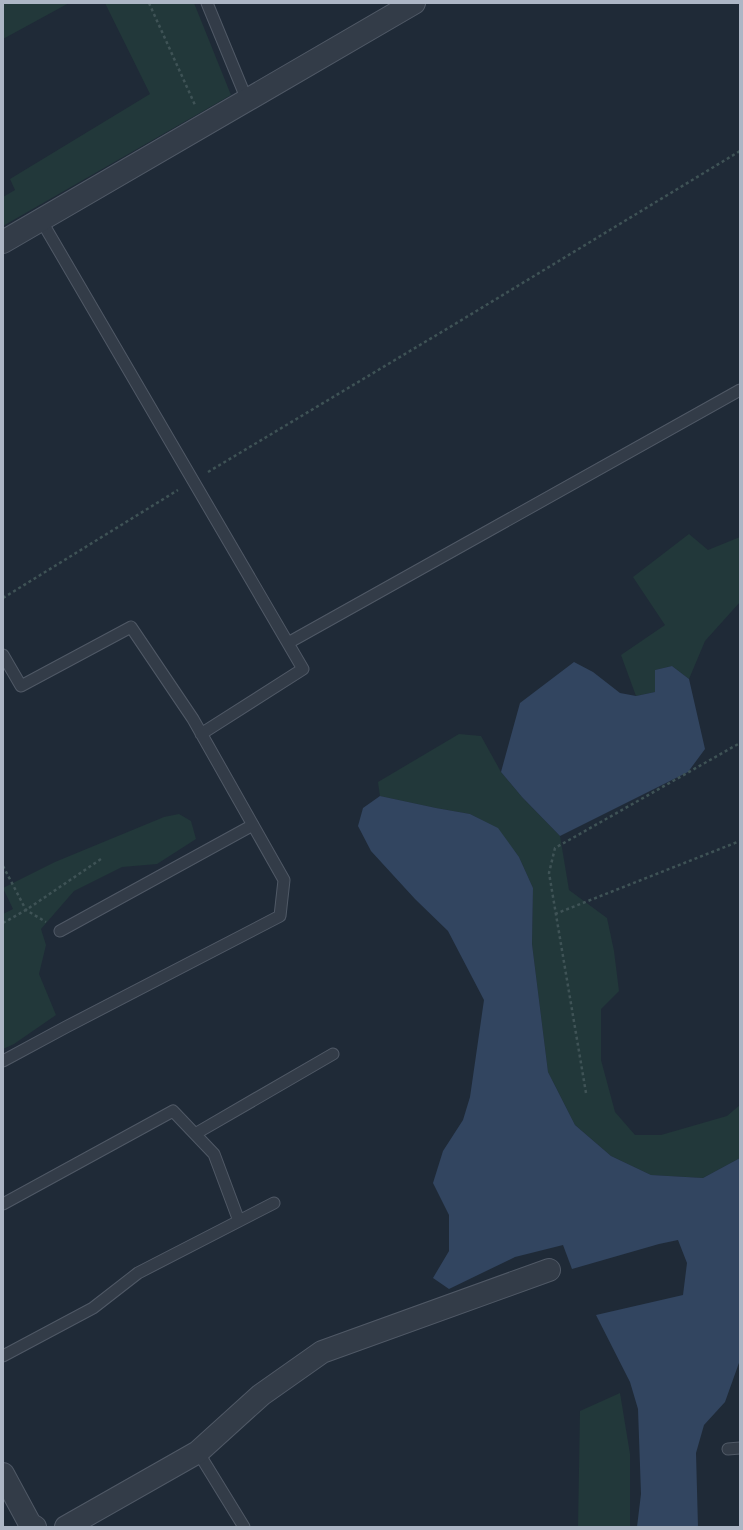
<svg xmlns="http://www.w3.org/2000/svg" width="743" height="1530" font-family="'Archivo Narrow',sans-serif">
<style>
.green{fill:#22383a}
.water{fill:#324560}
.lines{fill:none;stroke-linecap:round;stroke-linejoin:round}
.lane-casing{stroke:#505966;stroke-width:13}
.street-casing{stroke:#505966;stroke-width:24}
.path{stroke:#3f5356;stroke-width:2.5;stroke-dasharray:3 3;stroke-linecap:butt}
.lane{stroke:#333c48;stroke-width:11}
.street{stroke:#333c48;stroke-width:22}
</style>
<rect width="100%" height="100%" fill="#1f2a37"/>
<!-- green -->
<path class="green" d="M3 3H69L3 39Z
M105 3H194L231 95 3 226V197L15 190 10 179 150 94Z
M689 534 708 550 740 537V602L705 641 689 679 672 666 655 670V692L636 696 621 655 665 625 633 577Z
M459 734 481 736 501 772 522 797 560 836 569 890 607 918 614 951 619 991 601 1009V1060L615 1112 635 1135H661L727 1116 740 1105V1158L703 1178 651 1175 611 1156 575 1125 548 1072 532 944 533 888 519 857 497 828 470 814 436 808 380 796 378 782Z
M179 814 191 821 196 839 157 864 122 867 74 891 41 929 46 945 39 974 56 1015 14 1044 3 1049V914L13 909 3 888 55 862 164 817Z
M620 1393 630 1454V1527H578L580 1411Z"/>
<!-- water -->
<path class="water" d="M574 662 593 672 620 693 636 696 655 692V670L672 666 689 679 705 749 688 772 560 836 522 797 501 772 520 703Z
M380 796 436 808 470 814 498 828 519 857 533 888 532 944 548 1072 575 1125 611 1156 651 1175 703 1178 740 1158V1360L725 1402 704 1425 696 1453 698 1527H637L641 1494 638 1409 630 1382 596 1315 683 1295 687 1263 678 1240 659 1244 572 1269 563 1245 515 1257 449 1289 433 1278 449 1251V1215L433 1183 443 1151 463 1120 470 1097 484 1000 448 931 415 899 371 851 358 826 363 808Z"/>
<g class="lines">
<!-- lane casing -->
<g class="lane-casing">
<path id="lane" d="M207 3 247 100
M41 220 303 669 201 734
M288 643 740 390
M3 655 21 686 131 627 193 719 284 880 280 916 66 1027 3 1061
M60 931 253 825
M195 1134 333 1054
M3 1204 173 1111 214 1154 239 1221
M3 1356 93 1308 138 1273 274 1203
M728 1449 740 1448
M198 1452 244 1527"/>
</g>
<!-- street casing -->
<g class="street-casing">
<path id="street" d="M3 242 414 3
M3 1474 30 1524 35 1527
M66 1527 198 1452 261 1395 322 1352 549 1270"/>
</g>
<!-- path -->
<path class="path" d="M149 3 195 105
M208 472 455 324 740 151
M3 598 178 490
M3 866 26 910 46 922
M555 914 740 841
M3 923 26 910 101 859
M586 1093 549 873 555 848 740 743"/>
<!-- lane -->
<use href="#lane" class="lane"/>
<!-- street -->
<use href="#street" class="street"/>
</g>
<!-- border -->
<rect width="743" height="1530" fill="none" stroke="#adb6c5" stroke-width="8"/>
</svg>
